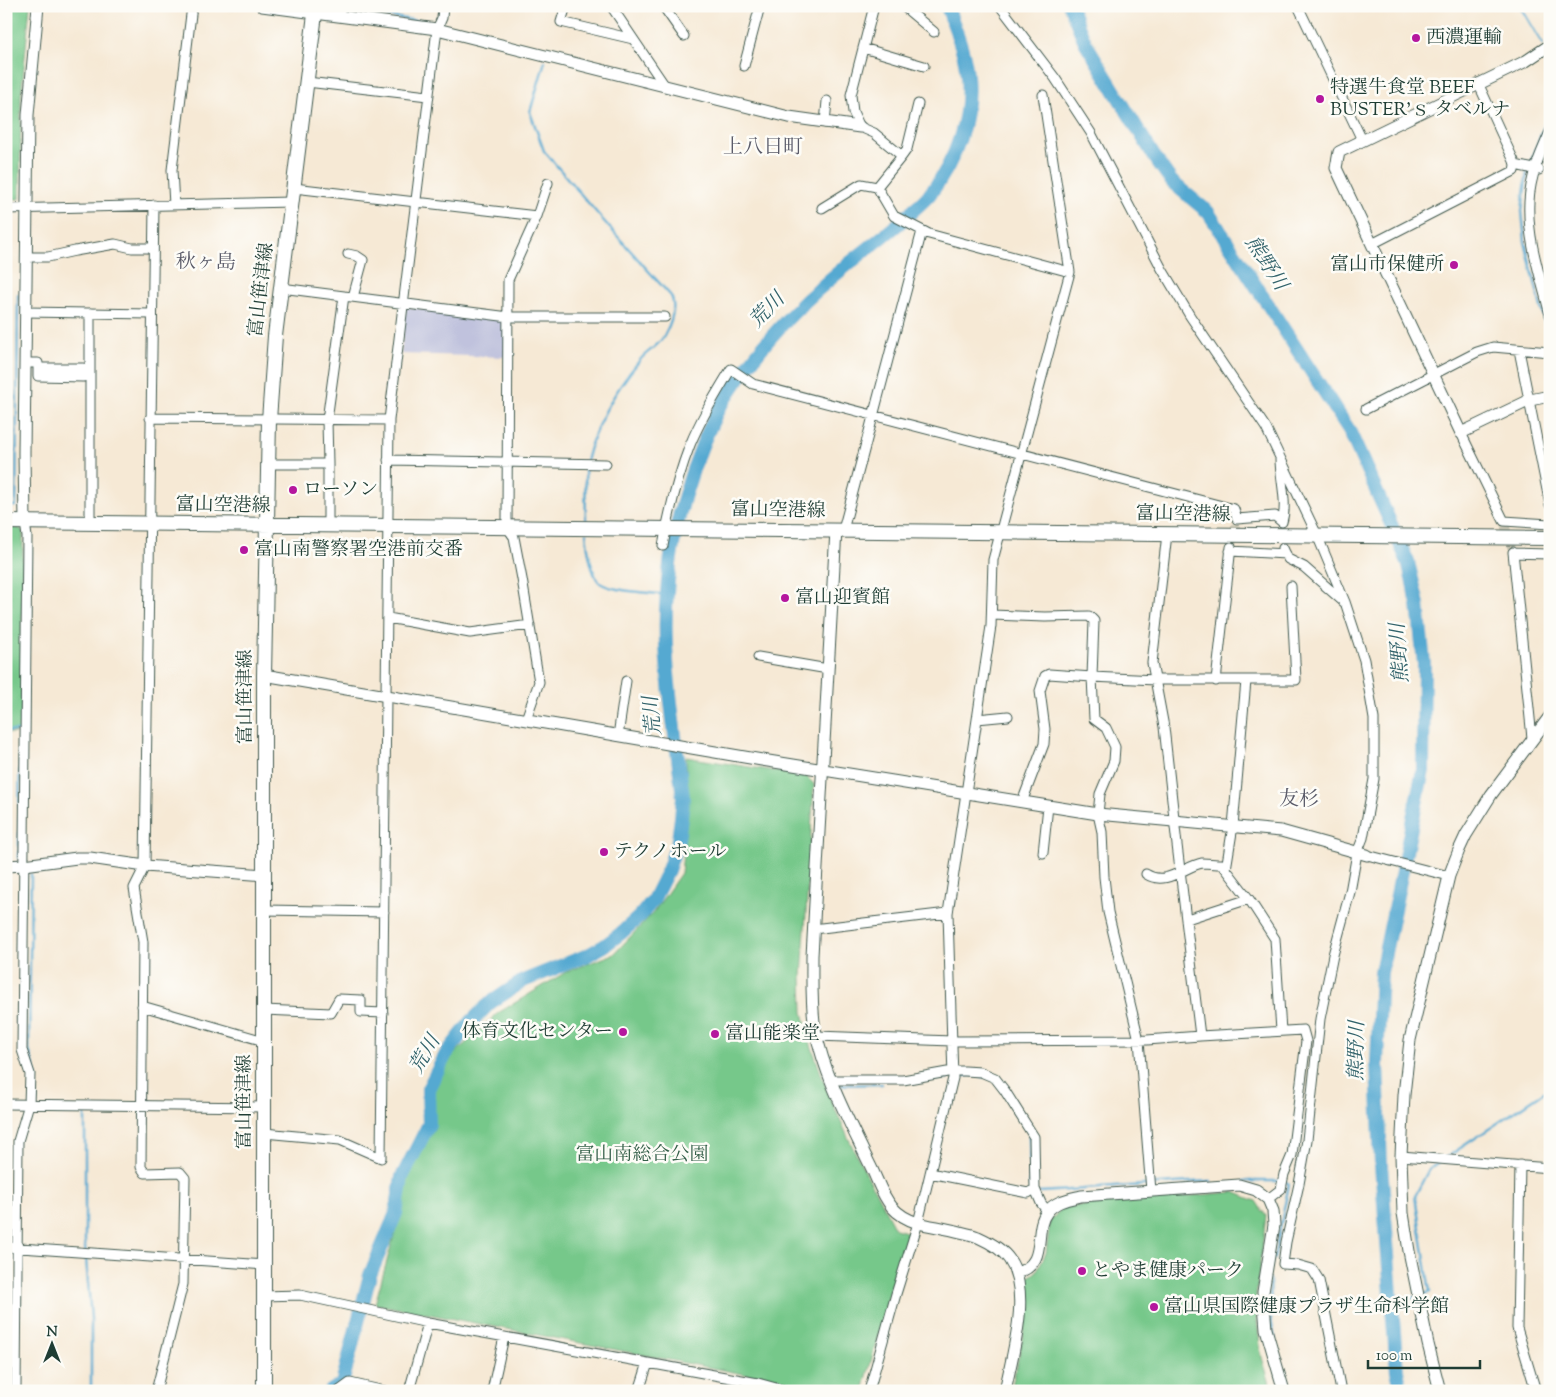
<svg xmlns="http://www.w3.org/2000/svg" width="1556" height="1397" font-family="'Sorts Mill Goudy','Noto Serif JP',serif">
<style>
.industrial{fill:#c0c2dd}
.green{fill:#76c88a;stroke:#4a825f}
.lines{fill:none;stroke-linecap:round;stroke-linejoin:round}
.stream{stroke:#55a9d1;stroke-width:2.5}
.river{stroke:#55a9d1;stroke-width:14}
.minor-tunnel{stroke:#cbc7b5;stroke-width:9;stroke-dasharray:9 4.5;stroke-linecap:butt}
.minor-casing{stroke:#3f574c;stroke-width:11}
.tertiary-casing{stroke:#3f574c;stroke-width:13}
.primary-casing{stroke:#3f574c;stroke-width:16}
.minor{stroke:#fff;stroke-width:9}
.tertiary{stroke:#fff;stroke-width:11}
.primary{stroke:#fff;stroke-width:14}
.poi-dot{fill:#b5179e;stroke:#fdfcf7;stroke-width:2}
.labels{text-anchor:middle;dominant-baseline:central;stroke-width:5;stroke-linejoin:round;paint-order:stroke}
.poi-label{font-size:19px;fill:#1f3d34;stroke:#fdfcf7;text-anchor:start}
.street-label{font-size:19px;fill:#1f3d34;stroke:#fdfcf7}
.park-label{font-size:19px;fill:#35604a;stroke:#fdfcf7}
.neighbourhood-label{font-size:20px;fill:#5b5c6a;stroke:#fdfcf7}
.water-label{font-size:20px;font-style:italic;fill:#32636b;stroke:#fdfcf7}
</style>
<rect width="100%" height="100%" fill="#fdfcf7"/>
<filter id="ink" filterUnits="userSpaceOnUse"><feTurbulence type="fractalNoise" baseFrequency=".02" numOctaves="2"/><feDisplacementMap in="SourceGraphic" scale="10" xChannelSelector="R" yChannelSelector="G"/><feConvolveMatrix kernelMatrix="1 2 1 2 8 2 1 2 1" color-interpolation-filters="sRGB"/></filter>
<filter id="wash" filterUnits="userSpaceOnUse"><feTurbulence type="fractalNoise" baseFrequency=".0096" numOctaves="4" result="noise"/><feDisplacementMap in="SourceGraphic" scale="20" xChannelSelector="R" yChannelSelector="G"/><feGaussianBlur stdDeviation="1.12" result="paint"/><feColorMatrix in="noise" values="0 0 0 0 0 0 0 0 0 0 0 0 0 0 0 0 0 1.4 0 .05"/><feComposite in="paint" operator="in"/></filter>
<g filter="url(#wash)">
<rect width="100%" height="100%" fill="#f6e9d5"/>
<!-- industrial -->
<path class="industrial" d="M406 307 506 319V357L401 354Z"/>
<!-- green -->
<path class="green" d="M6 6H30L21 97 20 199H6Z
M6 528H19L23 531 21 733H6Z
M686 757 806 776 814 784 802 977 803 1012 811 1045 829 1096 853 1148 895 1229 910 1233 905 1252 899 1258 863 1391H805L775 1380 375 1304 396 1228 405 1179 434 1129 431 1095 452 1056 498 1013 566 972 614 954 653 913 681 873 687 813Z
M1234 1192 1256 1201 1266 1216 1255 1304 1261 1354 1272 1391H1011C1018 1356 1031 1313 1027 1278L1036 1272 1046 1253 1050 1221 1063 1207Z"/>
<g class="lines">
<!-- stream -->
<path class="stream" d="M328 6 424 22
M1520 6 1543 45
M1546 52 1550 65
M545 61 530 112 544 151 602 219 671 296C677 308 670 325 664 336 659 346 647 351 640 360 616 389 595 425 586 461
M1550 110 1527 172 1522 211 1525 242 1550 344
M585 466 586 523
M6 506H16L18 295
M586 533C587 545 591 573 599 582 607 591 653 593 667 595
M6 731H18L20 733 19 858
M31 874 29 1050 36 1073V1102
M930 1080 971 1075 984 1077
M841 1085 882 1084
M82 1108 85 1111V1247L91 1318V1391
M1029 1136 1030 1188
M1447 1157 1550 1088
M1244 1181H1284L1289 1184 1274 1259
M1040 1192 1189 1182 1211 1181
M1270 1280 1271 1320 1275 1339
M1420 1296 1430 1292 1415 1196 1429 1169 1440 1162
M1393 1305 1415 1297"/>
<!-- river -->
<path class="river" d="M1070 6 1085 42 1154 156 1172 182 1208 212 1349 430 1408 562 1418 604 1424 664 1423 770 1381 972 1377 1063 1381 1165 1397 1371 1402 1391
M331 1391 342 1384 370 1275 396 1213 402 1177 429 1124 428 1089 446 1054 471 1022 490 1003 523 981 588 955 604 946 620 934 640 916 653 900 668 870 678 840 681 818 683 797C677 747 668 694 666 644 663 565 681 488 715 416 719 407 726 398 731 390 758 349 790 313 827 282 852 260 879 241 904 219 912 211 922 203 930 194 956 161 971 118 967 76 965 51 955 29 947 6"/>
</g>
</g>
<g filter="url(#ink)">
<g class="lines">
<!-- minor-tunnel -->
<path class="minor-tunnel" d="M1505 526 1513 552
M1231 547 1237 519"/>
<!-- minor casing -->
<g class="minor-casing">
<path id="minor" d="M566 6 561 22 633 39
M611 6 665 86
M663 6 684 36
M874 6 851 95 853 112 860 127 874 133 902 156 877 187
M903 6 934 32
M1000 6 1055 78 1091 133 1162 269 1190 316 1266 428 1317 535 1345 602 1364 660 1374 719V779L1363 838 1357 853 1350 892 1333 955 1320 1019 1307 1140 1299 1184 1286 1242 1283 1264 1298 1265 1312 1269 1319 1280 1341 1391
M1298 6 1362 140
M863 48 924 66
M744 66 760 6
M307 82 428 96
M825 123 827 101
M1550 132C1540 154 1530 177 1529 202 1527 240 1541 278 1550 315
M902 156 907 149 918 104
M1515 165 1539 170
M877 187 894 216 929 234 1070 272
M294 188 537 216 508 280 507 527 514 537 522 579 539 682 526 719
M154 205 145 866 134 888 143 942 141 1167 145 1173 180 1172 185 1178 183 1284 156 1391
M174 205 172 170 192 6
M822 208 861 184 877 187
M6 209 292 202
M537 216 548 183
M1372 244 1514 171 1515 165 1514 161 1478 83
M348 254 357 256 363 260 353 297
M26 257H48L75 251 115 244 132 248H153
M281 288 509 317H665
M26 312 151 314
M1519 350 1550 505
M25 363H38V376L83 377V372H90
M38 368H83V372
M1366 409 1477 352 1493 347 1550 352
M150 418 389 420
M1461 433 1504 521 1550 524
M388 460 606 464
M267 464H328V525
M328 464 327 420 344 296
M90 522V313
M843 530 922 231
M1167 534 1152 663 1164 727 1177 845 1200 1036
M663 546C669 512 678 476 690 445 701 418 716 394 731 369L753 384 1234 509 1237 519 1275 516 1282 522C1288 503 1280 479 1280 459
M1283 548 1288 559 1304 567 1345 603
M1230 551 1286 554
M1513 552 1532 738
M1513 553 1550 554
M992 615 1045 617 1089 616 1094 621 1092 677 1156 680H1296L1291 586
M388 618 470 633 530 625
M758 657 828 669
M1216 681 1231 547
M977 719 1008 716
M618 736 626 681
M1022 802 1044 744 1045 729 1040 691 1045 676 1049 674 1092 677 1094 719 1106 728 1115 747 1114 761 1100 794 1098 814 1102 832 1104 877 1108 912 1139 1040 1151 1191
M1043 853 1048 806
M1367 855 1449 876
M1226 869 1233 826 1246 681
M1146 874C1166 887 1185 866 1202 863 1208 863 1215 864 1222 864L1249 899
M264 910 384 912
M1187 919 1249 899 1275 939 1281 1031
M813 929 948 913
M142 1006 264 1041
M264 1010 331 1013 339 999 361 1000V1012L383 1013
M817 1036 952 1041 1147 1040 1200 1036 1303 1030 1306 1041 1292 1155 1284 1174 1281 1189 1268 1199
M830 1080H903L953 1071H965L981 1072 995 1078 1005 1091 1034 1137 1035 1189
M6 1104 264 1107
M264 1133 340 1140 381 1158 389 420 437 29 442 18 443 6
M1401 1156 1550 1168
M1520 1165 1517 1328 1536 1391
M930 1173 1028 1193 1035 1189 1041 1203 1047 1211
M6 1247 264 1265
M263 1296 300 1295 428 1323 758 1383 787 1391
M16 1391 18 1141 29 1104 30 1074 22 1050 27 537 25 522
M339 1391 350 1383 385 1391
M409 1391 428 1323
M492 1391 504 1337
M639 1391 648 1363
M869 1391 896 1294 918 1223 953 1078 948 913 991 626 993 560 1070 272 1043 95"/>
</g>
<!-- tertiary casing -->
<g class="tertiary-casing">
<path id="tertiary" d="M262 6 437 29 789 117 860 127
M1550 45 1526 61 1339 152 1336 168 1461 433 1530 400 1550 396
M25 522 24 453 28 115 38 6
M836 530 812 956C812 980 811 1005 815 1029 825 1077 848 1119 869 1163 877 1178 881 1194 892 1207 899 1215 908 1220 918 1223 935 1227 962 1231 978 1237 989 1242 1002 1249 1009 1259 1032 1292 1012 1355 1005 1391
M264 675 762 760 1048 806 1098 814 1281 831 1367 855
M6 866 24 865 77 858H90L145 866 264 875
M1016 1273C1050 1264 1032 1230 1047 1212 1055 1201 1069 1199 1081 1196L1239 1185 1256 1190 1268 1199 1273 1211 1274 1225 1263 1292 1266 1329 1284 1391
M1440 1391 1428 1344 1409 1251 1403 1213 1401 1156 1404 1095 1410 1040 1449 876 1459 850 1466 835 1491 795 1550 716"/>
</g>
<!-- primary casing -->
<g class="primary-casing">
<path id="primary" d="M6 522 1550 538
M264 1391V675L269 420 275 336 316 6"/>
</g>
<!-- minor -->
<use href="#minor" class="minor"/>
<!-- tertiary -->
<use href="#tertiary" class="tertiary"/>
<!-- primary -->
<use href="#primary" class="primary"/>
</g>
</g>
<!-- markers -->
<g class="poi-dot">
<circle cx="1416" cy="38" r="5"/>
<circle cx="1320" cy="99" r="5"/>
<circle cx="1454" cy="265" r="5"/>
<circle cx="293" cy="490" r="5"/>
<circle cx="244" cy="550" r="5"/>
<circle cx="785" cy="598" r="5"/>
<circle cx="604" cy="852" r="5"/>
<circle cx="623" cy="1032" r="5"/>
<circle cx="715" cy="1034" r="5"/>
<circle cx="1082" cy="1271" r="5"/>
<circle cx="1154" cy="1307" r="5"/>
</g>
<g class="labels">
<!-- poi labels -->
<g class="poi-label">
<text x="1426" y="38">西濃運輸</text>
<text x="1330" y="88">特選牛食堂 BEEF<tspan x="1330" dy="22">BUSTER'ｓ タベルナ</tspan></text>
<text x="1444" y="265" text-anchor="end">富山市保健所</text>
<text x="303" y="490">ローソン</text>
<text x="254" y="550">富山南警察署空港前交番</text>
<text x="795" y="598">富山迎賓館</text>
<text x="614" y="852">テクノホール</text>
<text x="613" y="1032" text-anchor="end">体育文化センター</text>
<text x="725" y="1034">富山能楽堂</text>
<text x="1092" y="1271">とやま健康パーク</text>
<text x="1164" y="1307">富山県国際健康プラザ生命科学館</text>
</g>
<!-- street labels -->
<g class="street-label">
<text transform="translate(262 290) rotate(-83)">富山笹津線</text>
<text transform="translate(223 506) rotate(1)">富山空港線</text>
<text transform="translate(778 511) rotate(1)">富山空港線</text>
<text transform="translate(1183 515) rotate(1)">富山空港線</text>
<text transform="translate(246 697) rotate(-90)">富山笹津線</text>
<text transform="translate(245 1102) rotate(-90)">富山笹津線</text>
</g>
<!-- park labels -->
<g class="park-label">
<text x="642" y="1155">富山南総合公園</text>
</g>
<!-- neighbourhood labels -->
<g class="neighbourhood-label">
<text x="763" y="148">上八日町</text>
<text x="206" y="263">秋ヶ島</text>
<text x="1299" y="800">友杉</text>
</g>
<!-- water labels -->
<g class="water-label">
<text transform="translate(1265 264) rotate(57)">熊野川</text>
<text transform="translate(768 311) rotate(-46)">荒川</text>
<text transform="translate(1401 653) rotate(-94)">熊野川</text>
<text transform="translate(654 716) rotate(-96)">荒川</text>
<text transform="translate(1358 1051) rotate(-89)">熊野川</text>
<text transform="translate(426 1055) rotate(-59)">荒川</text>
</g>
</g>
<!-- margin -->
<rect width="1556" height="1397" fill="none" stroke="#fdfcf7" stroke-width="25"/>
<!-- north arrow -->
<g transform="translate(52 1344)" stroke="#fdfcf7" stroke-width="4" paint-order="stroke">
<path d="M0-4L9 19L0 12L-9 19Z" fill="#1f3d34"/>
<text y="-8" font-size="14" font-weight="bold" text-anchor="middle" fill="#1f3d34">N</text>
</g>
<!-- scale -->
<path d="M1368 1360v8h112v-8" fill="none" stroke="#1f3d34" stroke-width="2.5"/>
<text x="1376" y="1360" font-size="15" fill="#1f3d34" stroke="#fdfcf7" stroke-width="4" paint-order="stroke">100 m</text>
</svg>
